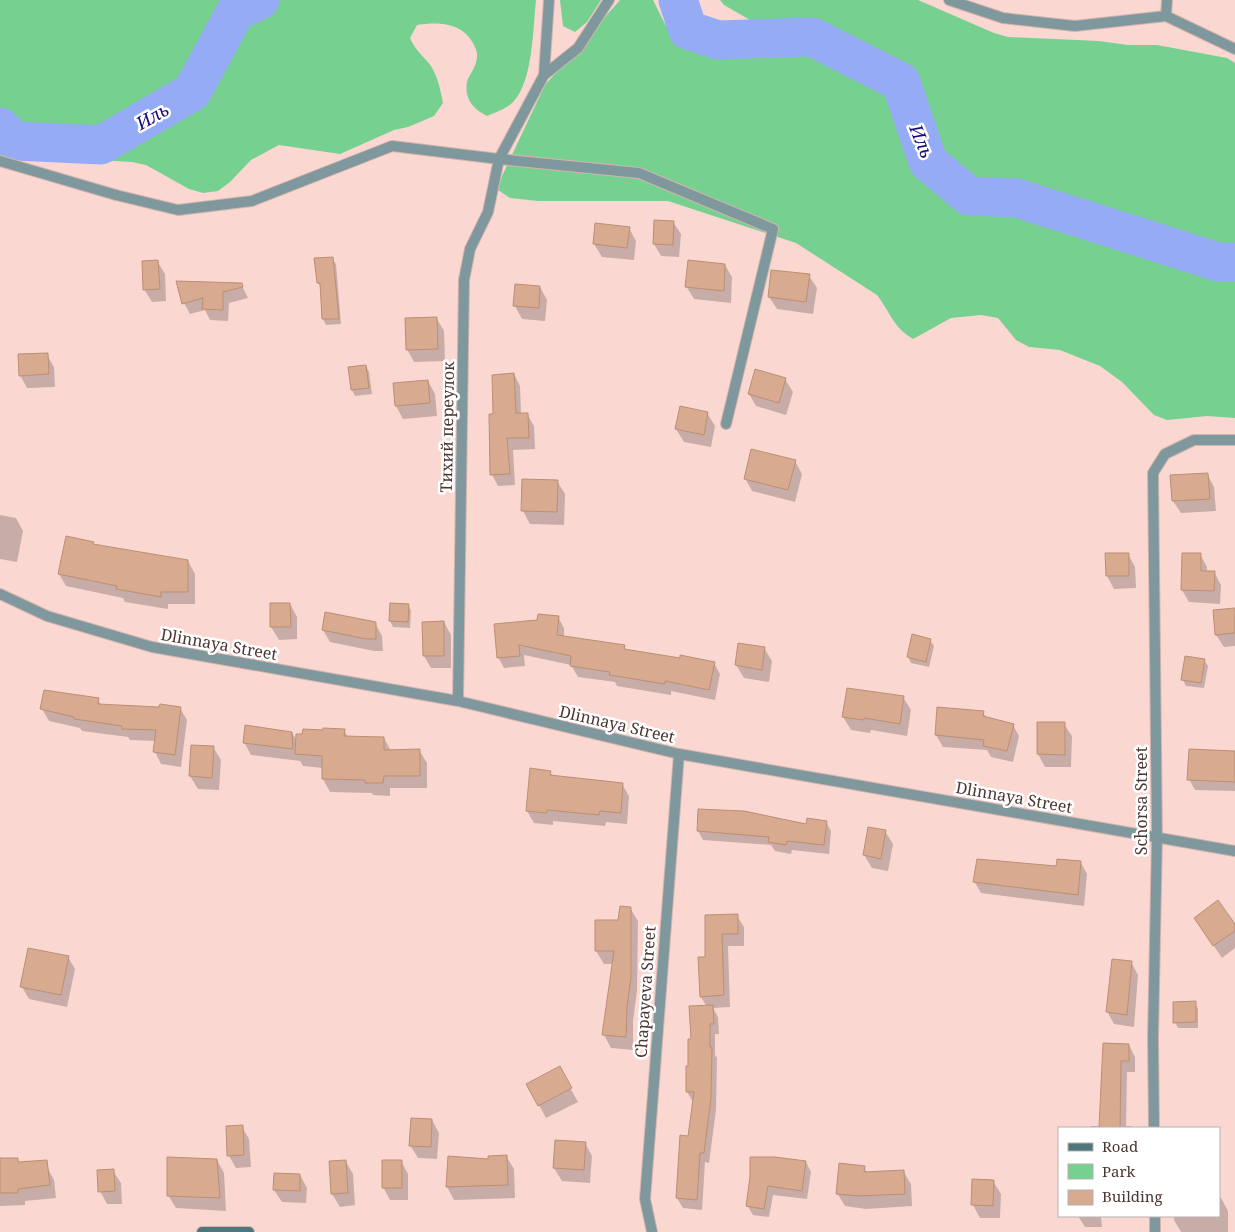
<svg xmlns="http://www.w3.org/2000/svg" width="1235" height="1232" font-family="'Noto Serif',serif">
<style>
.green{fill:#76d08f}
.shadow{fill:#0003}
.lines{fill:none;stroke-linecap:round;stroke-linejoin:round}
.river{stroke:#96abf6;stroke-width:39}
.building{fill:#d8aa8f;stroke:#bb8f75}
.lane-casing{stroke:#d4b4ae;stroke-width:12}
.street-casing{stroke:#d4b4ae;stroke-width:12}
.secondary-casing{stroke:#d4b4ae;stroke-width:12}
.lane{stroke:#7f989e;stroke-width:10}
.street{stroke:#7f989e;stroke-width:10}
.secondary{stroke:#4f757d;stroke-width:10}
.labels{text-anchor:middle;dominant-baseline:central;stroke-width:5;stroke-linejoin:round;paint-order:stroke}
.street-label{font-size:16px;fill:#4c3631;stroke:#fff}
.water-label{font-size:18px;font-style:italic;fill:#170c7c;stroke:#fff}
</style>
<rect width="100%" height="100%" fill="#fad8d1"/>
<!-- green -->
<path class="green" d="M0 0H536C533 28 533 80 514 101 507 109 496 112 487 116 473 109 464 99 467 82 469 74 476 69 477 57 478 52 475 48 473 43 461 22 438 22 417 25L410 38C415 49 419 52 427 61 437 72 440 88 443 103L434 116 408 127 394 130 340 154 279 145 251 160 230 182 218 191 203 193 189 189 146 165 132 162 21 156 0 158Z
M560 0H601L587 22 575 32 563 26Z
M620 0H653L666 26 741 55 762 27 724 5 720 0H918L994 33 1008 37 1099 41 1128 45H1157L1227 58 1235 63V418L1207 416 1167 420 1154 415 1122 382 1100 366 1060 350 1029 347 1016 340 998 318 981 315 951 318 913 339C892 326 891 313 877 295L796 243 668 201H538L510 198 498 190 502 176 545 85Z"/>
<!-- shadow -->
<path class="shadow" d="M673 222 681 234 679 257 661 256 654 244Z
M629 228 636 241 634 260 602 257 594 244Z
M332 258 336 264 341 324 326 325 323 319 322 289 318 283Z
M157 261 165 274 166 301 152 302 144 289Z
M725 265 732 277 731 303 694 299 686 286Z
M809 276 817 288 813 314 777 309 769 297Z
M241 284 248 298 229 303 228 321 210 320 205 310 190 314 184 303Z
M540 287 547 300 545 321 522 319 515 306Z
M437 319 444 331 445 361 414 362 407 349Z
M47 355 54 367 55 387 27 388 20 375Z
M366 366 369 372 372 394 355 396 352 390Z
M514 374 520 386 521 414H527L534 426 535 449 513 450 515 485 498 486 492 475 494 415Z
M785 379 793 392 786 415 756 406 749 394Z
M428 381 435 394 437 416 403 419 396 406 394 384Z
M707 413 715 426 711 447 684 442 676 429Z
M795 461 802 474 795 502 752 491 745 478Z
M1207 474 1214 487 1216 511 1181 513 1173 501Z
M557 481 565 494 564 525 530 524 523 511Z
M0 515 16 518 23 531 17 562 0 559Z
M93 543 95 546 188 561 195 574V604H168V609L125 602 123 598 66 586 59 574Z
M1128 554 1135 567 1136 588 1114 589 1107 576Z
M1200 554 1207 567V572H1214L1221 585 1220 604 1189 602 1182 590Z
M290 604 297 617V639L279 640 271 627Z
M408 605 411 611 410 628 393 627 390 621Z
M1235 609V646L1224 647 1216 635Z
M558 617 564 628V637L624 646 627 651 714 663 720 674 715 700 671 691V695L617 686 615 682 578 677 571 665 524 655 525 666 504 668 498 657 539 621Z
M444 622 451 635V668H431L424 656Z
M375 623 382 636 383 651H374L330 642 323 630Z
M930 640 934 646 929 667 911 663 908 657Z
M764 648 772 661 769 682 744 678 736 665Z
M1204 660 1208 666 1204 688 1186 686 1183 680Z
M903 697 911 710 907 736 871 730 870 733 851 730 843 717Z
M98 700 102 706 180 708 187 720 181 767 161 764 155 752 156 741 130 740 128 737 82 731 80 728 49 721 42 709Z
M938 708 983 712 987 719 1013 725 1019 736 1013 762 991 757 987 750 943 747 936 735Z
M1038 723 1064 724 1072 736 1071 767H1045L1038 754Z
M344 730 348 737 384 738 391 751 419 750 427 763V788H390V796L373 795 372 793 330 792 323 779V768L303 766 300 761 251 755 244 742 292 733 297 741Z
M213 747 221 760 219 790 198 789 190 776Z
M1235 770V791L1195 790 1189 779Z
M550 772 553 776 622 784 629 796 627 824 606 822 605 826 553 821V825L534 823 527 811Z
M699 810 808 825 826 822 831 831 829 854 792 850 791 854 775 851 771 845 703 840 698 831Z
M885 831 893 844 888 871 872 868 864 855Z
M1081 863 1087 874 1084 906 981 893 974 881Z
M630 908 638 921 637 991 633 1021V1050L611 1048 604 1035 613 964H604L596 951V922H619Z
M706 916H737L744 927V946H728L730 1007 713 1008 718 1017 719 1034H715V1055L717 1058 716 1110 709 1163 705 1162 702 1210 683 1208 677 1198 689 1138 693 1102 687 1092 692 1041 707 1007 701 997 700 958H707Z
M1195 918 1235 926V948L1222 958Z
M68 957 75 969 67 1007 29 999 22 987Z
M1131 962 1138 975 1134 1027 1114 1024 1107 1011Z
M1195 1003 1198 1009V1028H1178L1175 1022Z
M1104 1045H1129L1135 1057V1072H1127L1126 1126H1131L1132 1128H1091V1126H1100Z
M559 1068 578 1102 546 1118 528 1085Z
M432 1120 439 1133 437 1159 418 1158 410 1145Z
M242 1127 249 1139 251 1167 236 1168 229 1156Z
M585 1143 592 1156 590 1183 562 1181 554 1168Z
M506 1156 514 1169 515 1198 454 1200 447 1187 449 1157 490 1160Z
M217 1160 224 1173 226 1211 176 1208 168 1195Z
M401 1161 408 1174V1200H390L383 1187Z
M346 1162 353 1174 355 1205 340 1207 332 1194 330 1163Z
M806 1162 811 1172 807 1199 773 1195 769 1217 753 1215 747 1205 751 1177Z
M0 1167H47L54 1180 56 1198 25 1201V1205L0 1206Z
M864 1167 867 1173 903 1171 911 1184 912 1206 866 1209 845 1206 837 1193Z
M113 1171 121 1183 122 1204H107L100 1191Z
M300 1175 307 1188 306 1203 282 1202 274 1190Z
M993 1181 1001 1194 1000 1218H980L973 1205Z
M1219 1198H1221L1228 1211V1232H1181L1174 1220V1216H1219Z
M1078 1216H1101L1102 1227H1085Z"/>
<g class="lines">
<!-- river -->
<path class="river" d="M678 0 688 30 718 40 812 37 901 82 928 162 969 196 1017 198 1218 262H1235
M0 127 15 141 101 145 192 92 236 11 260 0"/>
</g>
<!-- building -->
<path class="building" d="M654 220 674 221 673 245 653 244Z
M595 223 630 227 627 248 593 244Z
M333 257 339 319H322L320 283H317L314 258Z
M158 260 160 289 143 290 142 261Z
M688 260 725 264 724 291 685 287Z
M771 270 810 274 806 302 768 297Z
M176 281 242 283 243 287 223 292V310L202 309 203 298 182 304Z
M515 284 540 286 539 308 513 306Z
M437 317 438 349 406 350 405 318Z
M48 353 49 374 19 376 18 354Z
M366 365 369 388 351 390 348 367Z
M755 369 786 378 779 403 748 394Z
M514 373 516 413H528L529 438H507L510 474 490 475 489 414H493L492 375Z
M428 380 430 403 395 406 393 383Z
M680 406 708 412 704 435 675 429Z
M751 449 796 460 788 490 744 479Z
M1208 473 1210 499 1172 501 1170 475Z
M522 479 558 480 557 512 521 511Z
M66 536 94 542 93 544 188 560V592H161V597L116 589 117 586 58 574Z
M1105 553H1129V576H1106Z
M1182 553H1201V571H1215L1214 591 1181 590Z
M270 603H290L291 627H270Z
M390 603 409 604 408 622 389 621Z
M1235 608V633L1215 635 1213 610Z
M325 612 376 622V639H366L322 630Z
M538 614 559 616 557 635 625 645 624 649 680 658V655L715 662 709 690 665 681V684L609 675 610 672 570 666 571 656 519 645 520 656 497 658 494 624 537 620Z
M444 621V656H423L422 622Z
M912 634 931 639 926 662 907 657Z
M738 643 765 647 762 670 735 665Z
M1185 656 1205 659 1201 683 1181 680Z
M847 688 904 696 900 724 864 718V720L842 717Z
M44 690 99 698 98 704 159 707 160 704 181 707 175 755 153 752 156 730 122 729V726L74 719V717L40 709Z
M937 707 984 711 983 716 1014 724 1007 751 983 746 984 740 935 735Z
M1037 722H1065V755L1037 754Z
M245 725 292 732 293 749 243 743Z
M323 728 345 729 344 736 384 737V750L420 749V776H384L383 783H365V780L322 779V756L295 754 296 734H302L303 729 323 730Z
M191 745 214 746 212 778 189 776Z
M1189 749 1235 751V782L1187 780Z
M530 768 551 771 550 775 623 783 621 813 600 811 599 815 547 810 546 813 526 811Z
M698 809 744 811 806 824 807 818 827 821 824 845 787 841 786 845 768 842 769 837 697 831Z
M868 827 886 830 881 859 863 855Z
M977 859 1056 866 1057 859 1081 861 1078 895 973 882Z
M1218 900 1235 924V931L1213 946 1194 918Z
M620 906 631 907V977L627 1007 626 1037 602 1035 614 951H595V920H618Z
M738 914V934H722L724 995 700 997 698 957H705V915Z
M28 948 69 956 61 995 20 987Z
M1112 959 1132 961 1127 1015 1106 1012Z
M1196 1001V1022L1173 1023V1002Z
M713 1005 714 1024H710V1047H712L711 1098 704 1153H700L697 1200 676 1198 680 1135 688 1136 694 1092H686V1066H688V1039H691L689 1006Z
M1103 1043 1129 1044V1061H1121L1120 1128H1099Z
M560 1066 572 1088 538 1106 526 1084Z
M411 1118 432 1119 431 1147 409 1146Z
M243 1125 244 1155 227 1156 226 1126Z
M555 1140 586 1142 584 1170 553 1168Z
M507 1155 508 1185 446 1187 448 1156 488 1159V1156Z
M167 1157 217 1159 220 1198 167 1196Z
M750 1157H775L806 1161 802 1191 768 1186 764 1209 746 1206 750 1177Z
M0 1158H18V1162L47 1160 50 1185 18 1189V1193H0Z
M346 1160 348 1193 331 1194 329 1161Z
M382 1160H402V1188H382Z
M839 1163 865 1166 864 1172 904 1170 905 1194 858 1196 836 1194Z
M114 1169 115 1191 98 1192 97 1170Z
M274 1173 300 1174V1191L273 1190Z
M972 1179 994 1180 993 1206 971 1205Z"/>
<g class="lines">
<!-- lane casing -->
<g class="lane-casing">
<path id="lane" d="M0 161 116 195"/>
</g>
<!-- street casing -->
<g class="street-casing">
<path id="street" d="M949 0 1003 18 1075 26 1166 16 1235 49
M1166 16 1167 0
M544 75 549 0
M116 195 178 210 252 201 392 146 499 159 639 173 773 229 726 424
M0 594 47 616 152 647 458 701 679 754 1235 851
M458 701 464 280 470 249 488 212 499 159 544 75 578 48 609 0
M1154 1128 1153 1038 1157 837 1153 473 1165 454 1194 440H1235
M1155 1216V1232
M652 1232 645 1199 679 754"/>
</g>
<!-- secondary casing -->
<g class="secondary-casing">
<path id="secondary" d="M202 1232H249"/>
</g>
<!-- lane -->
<use href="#lane" class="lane"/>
<!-- street -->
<use href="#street" class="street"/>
<!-- secondary -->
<use href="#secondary" class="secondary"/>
</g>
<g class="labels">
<!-- street labels -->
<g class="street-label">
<text transform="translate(447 427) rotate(-89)">Тихий переулок</text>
<text transform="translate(219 644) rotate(10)">Dlinnaya Street</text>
<text transform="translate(617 724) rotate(13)">Dlinnaya Street</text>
<text transform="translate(1014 797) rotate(10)">Dlinnaya Street</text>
<text transform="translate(1141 801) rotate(-90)">Schorsa Street</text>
<text transform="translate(645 992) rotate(-86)">Chapayeva Street</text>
</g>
<!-- water labels -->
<g class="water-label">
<text transform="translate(152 116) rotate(-30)">Иль</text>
<text transform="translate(922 141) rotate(68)">Иль</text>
</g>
</g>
<!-- legend -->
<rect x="1058" y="1127" width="162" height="90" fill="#ffffff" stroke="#b7afad"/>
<rect x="1068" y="1143" width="25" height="8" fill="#4f757d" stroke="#b7afad"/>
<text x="1102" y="1152" font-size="15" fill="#4c3631">Road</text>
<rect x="1068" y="1164" width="25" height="15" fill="#76d08f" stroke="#b7afad"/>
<text x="1102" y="1177" font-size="15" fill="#4c3631">Park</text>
<rect x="1068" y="1190" width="25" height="15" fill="#d8aa8f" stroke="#b7afad"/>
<text x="1102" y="1202" font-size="15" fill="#4c3631">Building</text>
</svg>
